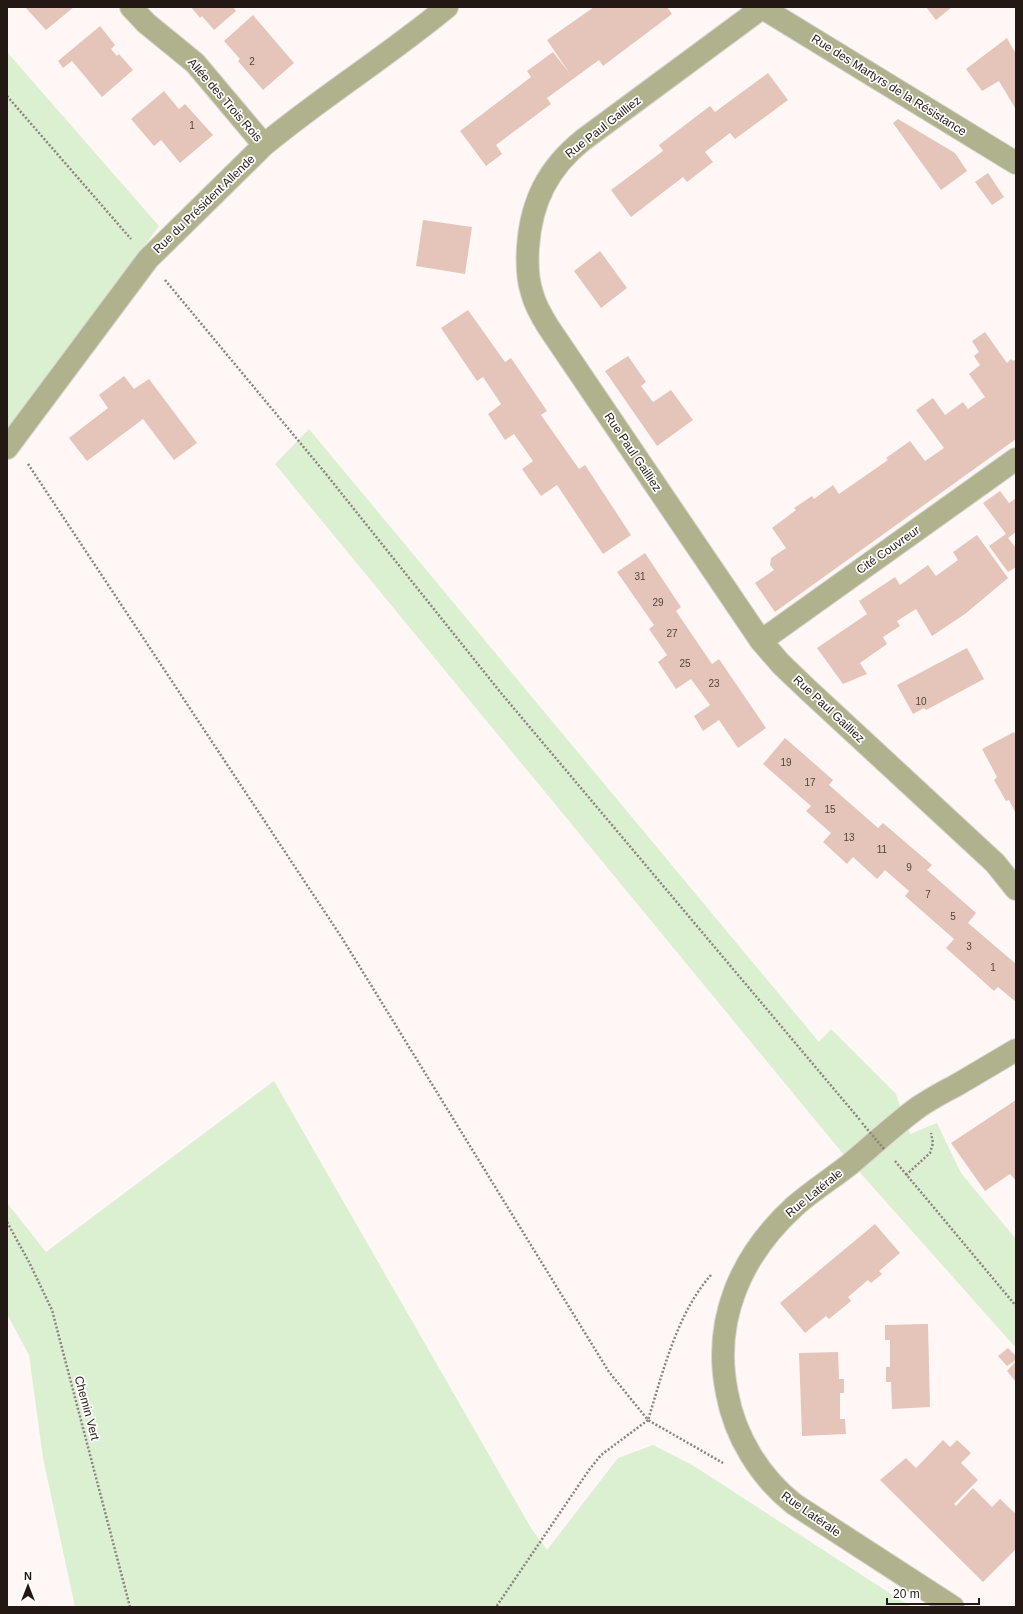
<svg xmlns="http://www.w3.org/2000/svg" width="1023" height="1614" font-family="Arial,sans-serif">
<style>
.green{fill:#dbf0d0}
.building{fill:#e5c5b9}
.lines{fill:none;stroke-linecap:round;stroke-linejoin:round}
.street-casing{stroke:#dbd3d1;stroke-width:24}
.path{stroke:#8b827f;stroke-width:2.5;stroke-dasharray:2 2;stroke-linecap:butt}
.street{stroke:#afb28c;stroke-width:22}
.path-bridge{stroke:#8b827f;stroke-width:2.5;stroke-dasharray:2 2;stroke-linecap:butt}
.labels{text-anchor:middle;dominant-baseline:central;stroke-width:3.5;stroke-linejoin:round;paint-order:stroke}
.number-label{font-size:10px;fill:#54433c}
.street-label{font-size:12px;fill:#231813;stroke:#fff}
</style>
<rect width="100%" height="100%" fill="#fef7f5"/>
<!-- green -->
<path class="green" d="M7 52 159 226 9 430 7 425Z
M309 429 819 1042 831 1029 896 1094 910 1134 937 1123 961 1173 1016 1239V1348L839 1149 275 464Z
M274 1081 531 1528 547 1550 618 1458 653 1445 694 1466 911 1607H75L43 1458 29 1355 7 1314V1203L46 1252Z"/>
<!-- building -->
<path class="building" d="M25 7H74L46 30Z
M191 7H233L236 11 214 30 202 16 200 18Z
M594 7H667L672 14 603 66 599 60 547 98 551 104 496 145 502 154 486 166 460 131 531 77 527 71 553 52 570 74 547 40Z
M926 7H952L936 20Z
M253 15 294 63 263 90 238 61 240 59 224 41Z
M100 26 115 45 111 49 117 56 119 54 133 70 102 97 72 61 63 68 58 61Z
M1007 38 1016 54V107L1015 108 999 81 982 91 966 69Z
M768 73 788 100 735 139 730 133 705 152 713 162 687 182 683 177 631 217 611 190 663 151 659 145 685 125 710 106 715 112Z
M164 91 179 109 185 104 213 135 180 163 161 140 154 146 131 119Z
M898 119 955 153 967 171 941 190 893 123Z
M988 173 1004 197 992 205 975 182Z
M423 220 472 227 465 274 416 266Z
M600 251 627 288 601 308 574 271Z
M468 310 505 362 511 358 547 411 541 415 579 469 585 465 631 535 603 554 557 485 541 496 522 469 533 461 514 434 505 440 488 414 501 404 483 377 477 381 441 328Z
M985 332 1007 363 1011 359 1013 361 1016 359V439L775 612 755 583 774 570 770 565 771 558 786 548 772 528 796 510 794 508 812 496 814 499 833 485 839 494 888 460 886 458 910 441 925 461 944 448 916 410 933 398 945 415 963 402 968 409 985 397 969 374 980 365 974 356 979 352 972 341Z
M628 356 646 382 641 386 653 402 671 390 693 420 657 446 605 371Z
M124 376 134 389 149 379 197 443 174 460 143 419 87 461 69 438 108 408 99 395Z
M1000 491 1009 503 1016 498V532L1008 538 1016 548V567L1008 572 989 546 1006 534 983 503Z
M977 535 1008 578 965 614 932 636 916 609 897 621 900 626 883 637 887 644 860 663 867 674 843 684 817 648 867 614 859 601 895 577 900 585 928 565 936 576 958 560 953 552Z
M645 553 681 607 676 611 712 664 719 659 766 728 738 748 719 720 703 731 694 716 710 705 691 679 676 689 658 662 667 655 649 629 654 625 617 572Z
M967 648 984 679 926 710 924 708 913 714 897 685Z
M1014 732 1016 737V814L1009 800 1006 801 994 780 997 777 982 749Z
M785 738 833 780 829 785 878 828 883 823 932 865 927 870 976 913 968 923 1016 964V1002L998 987 994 991 946 948 954 939 905 896 909 891 885 870 877 879 853 857 847 864 823 842 831 833 806 811 811 806 763 764Z
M1016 1100V1181L1010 1174 985 1191 951 1143Z
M875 1224 900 1253 879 1271 882 1274 871 1283 868 1280 848 1297 851 1301 829 1319 826 1316 805 1333 780 1303Z
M928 1324 930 1407 892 1409 891 1382H886V1367H890V1340H885V1325Z
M1008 1348 1016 1356V1360L1007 1366 998 1356Z
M838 1352 839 1379H844V1393H840V1419H845L846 1434 802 1436 799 1353Z
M1016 1361V1382L1007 1371Z
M943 1440 950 1447 957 1440 971 1453 961 1463 978 1480 954 1504 956 1506 973 1488 992 1507 1000 1499 1016 1514V1549L983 1582 880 1480 906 1458 916 1468Z"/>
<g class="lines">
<!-- street casing -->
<g class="street-casing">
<path id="street" d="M131 7 146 23 195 63 264 145
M761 7 1016 163
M763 7 583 140C548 168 531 202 528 247 527 262 527 278 532 293 535 305 542 317 549 328L761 641 781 664 806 688 995 863 1016 889
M7 448 148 259 264 145C323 96 388 56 447 7
M761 641 1016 459
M953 1607 794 1504C760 1477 735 1437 727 1393 712 1320 741 1255 795 1206 812 1191 831 1179 849 1165 873 1145 895 1124 920 1106 931 1099 943 1092 955 1086 975 1074 996 1062 1016 1050"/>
</g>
<!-- path -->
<path class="path" d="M7 96 131 239
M165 280 326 474 501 693 860 1120
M28 464 342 938 609 1372 648 1420 601 1455 589 1470 496 1607
M895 1161 1016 1306
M906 1175 930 1153 933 1143 931 1133
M7 1222 29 1262 52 1310 130 1607
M711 1275C677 1313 663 1372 648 1420L723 1463"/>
<!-- street -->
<use href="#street" class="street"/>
<!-- path-bridge -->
<path class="path-bridge" d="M862 1123 884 1149"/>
</g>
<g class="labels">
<!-- number labels -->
<g class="number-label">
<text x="252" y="61">2</text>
<text x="192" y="125">1</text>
<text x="640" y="576">31</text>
<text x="658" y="602">29</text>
<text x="672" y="633">27</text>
<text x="685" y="663">25</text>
<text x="714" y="683">23</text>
<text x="921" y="701">10</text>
<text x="786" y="762">19</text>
<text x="810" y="782">17</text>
<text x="830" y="809">15</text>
<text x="849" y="837">13</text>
<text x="882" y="849">11</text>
<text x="909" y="867">9</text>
<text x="928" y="894">7</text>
<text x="953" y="916">5</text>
<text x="969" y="946">3</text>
<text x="993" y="967">1</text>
</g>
<!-- street labels -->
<g class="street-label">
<text transform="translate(889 85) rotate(32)">Rue des Martyrs de la Résistance</text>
<text transform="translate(225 100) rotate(49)">Allée des Trois Rois</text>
<text transform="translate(603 127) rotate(-38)">Rue Paul Gailliez</text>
<text transform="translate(204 204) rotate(-44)">Rue du Président Allende</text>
<text transform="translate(633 452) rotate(56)">Rue Paul Gailliez</text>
<text transform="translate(888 550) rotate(-35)">Cité Couvreur</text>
<text transform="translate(829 709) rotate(43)">Rue Paul Gailliez</text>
<text transform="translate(814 1193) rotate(-39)">Rue Latérale</text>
<text transform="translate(87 1408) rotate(75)">Chemin Vert</text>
<text transform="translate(811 1514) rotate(35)">Rue Latérale</text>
</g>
</g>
<!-- border -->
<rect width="1023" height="1614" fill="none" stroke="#231813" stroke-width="16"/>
<!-- north arrow -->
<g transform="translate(28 1586)" stroke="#ffffff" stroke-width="3" paint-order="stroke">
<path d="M0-3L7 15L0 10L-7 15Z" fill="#231813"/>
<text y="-6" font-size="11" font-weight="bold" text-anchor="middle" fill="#231813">N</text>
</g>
<!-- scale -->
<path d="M887 1598v6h92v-6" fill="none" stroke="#231813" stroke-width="2"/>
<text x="893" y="1598" font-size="12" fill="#231813" stroke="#ffffff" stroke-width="3" paint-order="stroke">20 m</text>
</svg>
